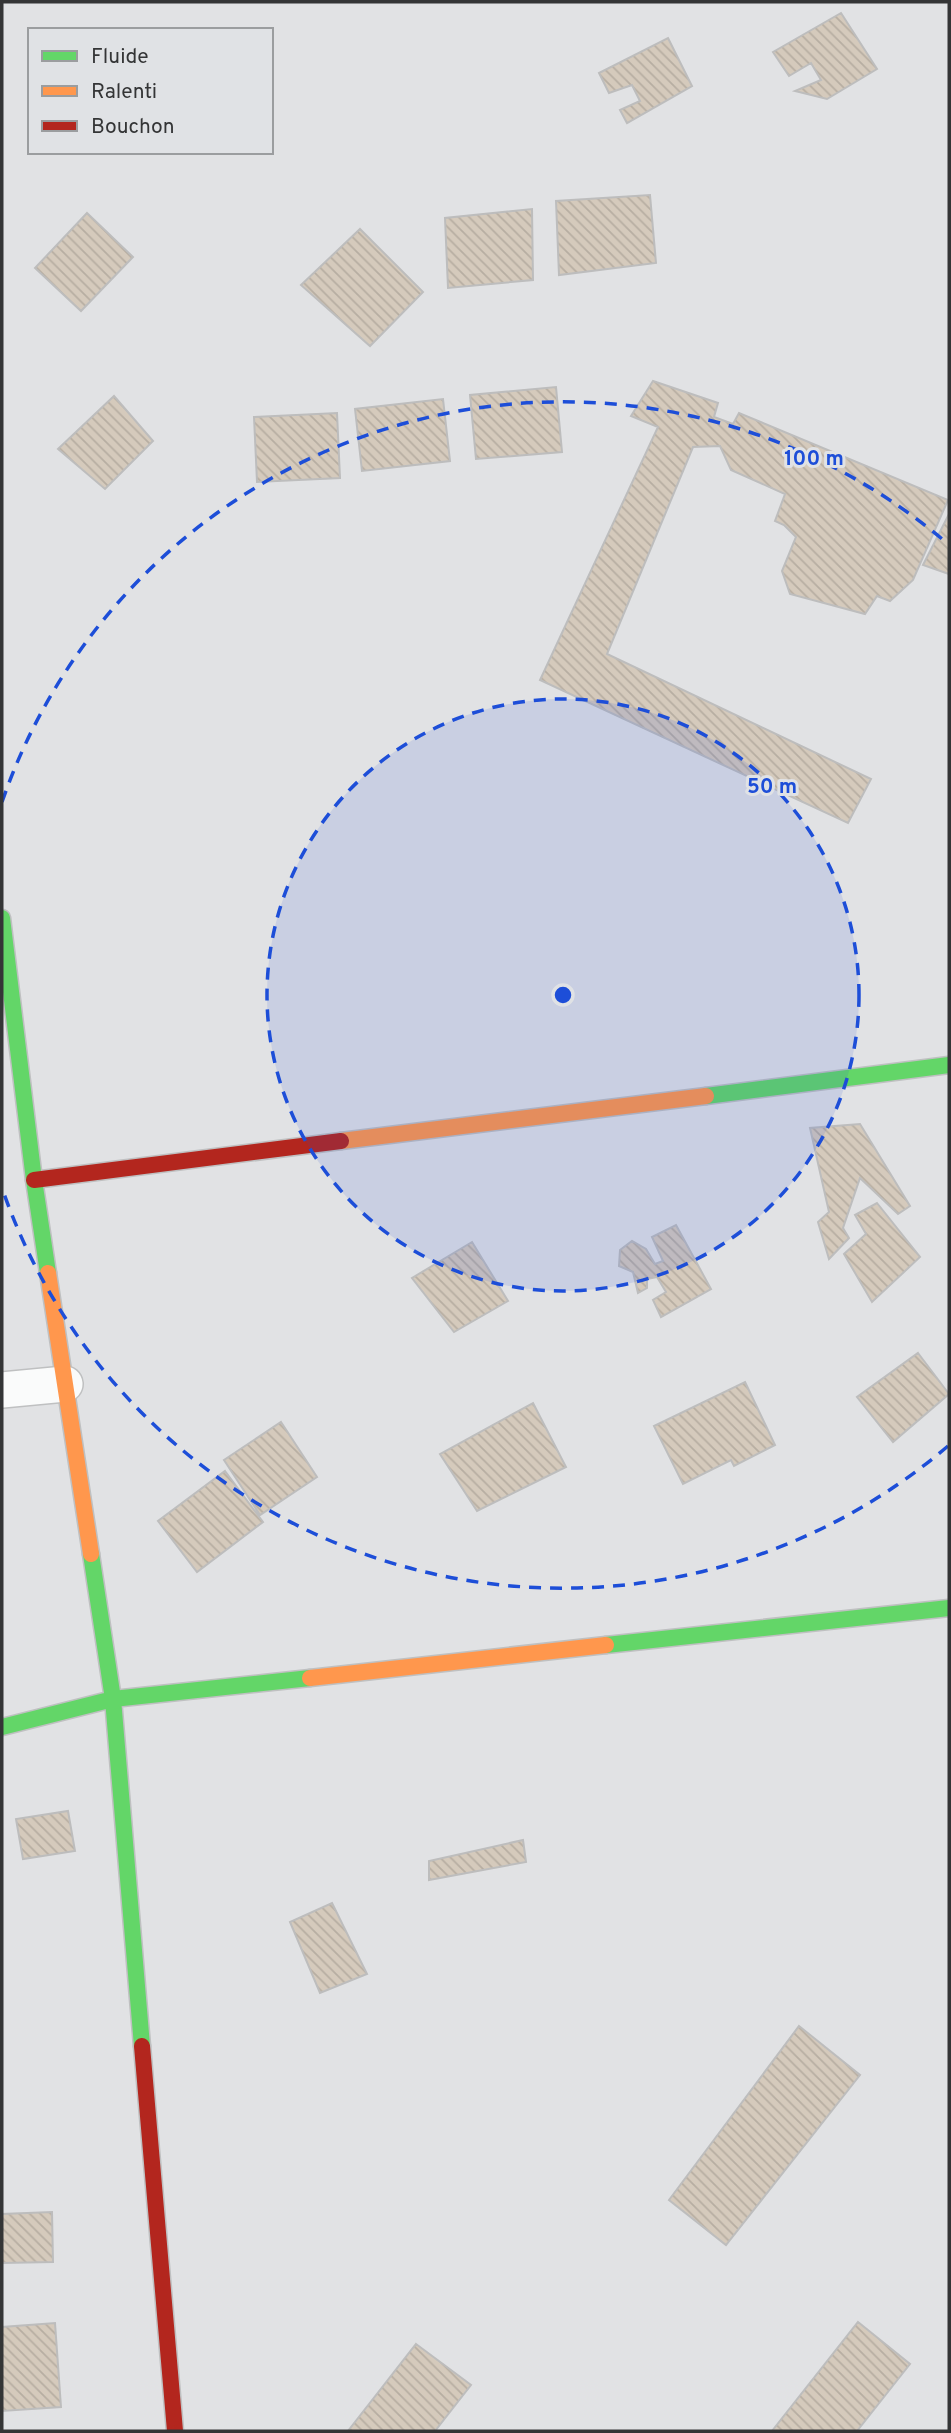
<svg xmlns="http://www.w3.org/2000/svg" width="951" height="2433" font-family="Overpass,sans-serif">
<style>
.building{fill:url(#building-back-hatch);stroke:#bdbdbd;stroke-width:2}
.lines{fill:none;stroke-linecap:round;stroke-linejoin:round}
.street-casing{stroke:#bfc0c1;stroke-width:38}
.fast-casing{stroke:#bfc0c1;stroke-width:19}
.slow-casing{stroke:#bfc0c1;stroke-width:19}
.jam-casing{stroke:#bfc0c1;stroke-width:19}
.street{stroke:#fafbfb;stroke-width:35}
.fast{stroke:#63d668;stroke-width:16}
.slow{stroke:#ff974d;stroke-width:16}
.jam{stroke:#b3261e;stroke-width:16}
.ring{fill:none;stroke:#1d4ed8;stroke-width:3.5;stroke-dasharray:12 9}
.centre{fill:#1d4ed8;stroke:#e0e2e5;stroke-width:3.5}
.ring-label{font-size:21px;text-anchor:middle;font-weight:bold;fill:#1d4ed8;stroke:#e0e2e5;stroke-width:6;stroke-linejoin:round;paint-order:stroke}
</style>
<defs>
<pattern id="building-back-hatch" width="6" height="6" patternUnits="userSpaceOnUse" patternTransform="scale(1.75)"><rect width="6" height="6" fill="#d5cabc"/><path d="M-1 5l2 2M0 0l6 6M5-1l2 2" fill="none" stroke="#b7aea2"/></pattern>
</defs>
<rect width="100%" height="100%" fill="#e1e2e4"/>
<!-- building -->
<path class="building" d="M841 13 877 69 827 99 795 91 821 80 811 63 789 76 773 52Z
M668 38 692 86 627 123 620 110 640 101 632 85 609 93 599 73Z
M650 195 656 263 559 275 556 201Z
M532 209 533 280 448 288 445 218Z
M87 213 133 257 81 311 35 268Z
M360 229 423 292 370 346 301 285Z
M653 381 718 403 714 417 733 424 739 413 948 500 913 580 890 601 877 596 865 614 790 594 782 571 796 537 784 525 775 521 785 494 731 470 720 446 693 447 607 654 871 779 848 823 540 680 658 427 631 416Z
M556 387 562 452 476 459 470 395Z
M114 396 153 441 105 489 58 449Z
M443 399 450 461 362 471 355 409Z
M337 413 340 478 257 482 254 417Z
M949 514V574L923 565Z
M860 1124 910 1206 898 1214 860 1178 843 1228 849 1238 829 1259 818 1222 829 1212 810 1128Z
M877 1203 920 1257 872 1302 844 1254 866 1234 855 1215Z
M676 1225 711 1289 661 1317 653 1300 666 1292 657 1277 647 1279V1288L638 1293 633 1272 619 1266 620 1250 632 1241 646 1249 655 1264 663 1261 652 1237Z
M472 1242 508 1301 454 1332 412 1278Z
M918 1353 949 1394 893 1442 857 1397Z
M745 1382 775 1445 734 1466 731 1460 683 1484 654 1426Z
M533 1403 566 1467 477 1511 440 1454Z
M281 1422 317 1477 260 1515 224 1460Z
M225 1471 263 1522 197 1572 158 1521Z
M68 1811 75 1851 23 1859 16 1819Z
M523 1840 526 1862 429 1880V1861Z
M332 1903 367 1974 320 1993 290 1922Z
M799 2026 860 2075 726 2245 669 2200Z
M52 2212 53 2262 2 2263V2214Z
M858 2322 910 2364 857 2431H772Z
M55 2323 61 2407 2 2411V2327Z
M416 2344 471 2385 435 2431H348Z"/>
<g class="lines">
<!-- street casing -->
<g class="street-casing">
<path id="street" d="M2 1390 65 1384"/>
</g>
<!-- fast casing -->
<g class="fast-casing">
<path id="fast" d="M2 918 34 1180 48 1273
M706 1096 949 1065
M91 1554 113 1699 142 2046
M606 1645 949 1608
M2 1727 113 1699 310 1678"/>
</g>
<!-- slow casing -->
<g class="slow-casing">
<path id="slow" d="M341 1141 706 1096
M48 1273 91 1554
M310 1678 606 1645"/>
</g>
<!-- jam casing -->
<g class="jam-casing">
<path id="jam" d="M34 1180 341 1141
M142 2046 175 2431"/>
</g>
<!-- street -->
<use href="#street" class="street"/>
<!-- fast -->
<use href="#fast" class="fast"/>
<!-- slow -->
<use href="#slow" class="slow"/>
<!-- jam -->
<use href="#jam" class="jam"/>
</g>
<!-- distance rings -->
<circle cx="563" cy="995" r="296" fill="#1d4ed8" fill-opacity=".12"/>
<g class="ring">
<circle cx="563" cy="995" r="296"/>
<path d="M948 1446A593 593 0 0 1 2 1188M2 802A593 593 0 0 1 948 544"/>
</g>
<circle cx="563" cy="995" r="10" class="centre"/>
<g class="ring-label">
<text x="814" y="465">100 m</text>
<text x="772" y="793">50 m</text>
</g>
<!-- border -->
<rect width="951" height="2433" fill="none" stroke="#343536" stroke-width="7"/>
<!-- legend -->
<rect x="28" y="28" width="245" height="126" fill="#e0e2e5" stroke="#9b9d9f" stroke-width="2"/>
<rect x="42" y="51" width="35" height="10" fill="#63d668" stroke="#9b9d9f" stroke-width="2"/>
<text x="91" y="63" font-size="21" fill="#343536">Fluide</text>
<rect x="42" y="86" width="35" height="10" fill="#ff974d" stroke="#9b9d9f" stroke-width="2"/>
<text x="91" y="98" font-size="21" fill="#343536">Ralenti</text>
<rect x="42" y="121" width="35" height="10" fill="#b3261e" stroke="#9b9d9f" stroke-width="2"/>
<text x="91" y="133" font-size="21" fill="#343536">Bouchon</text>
</svg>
